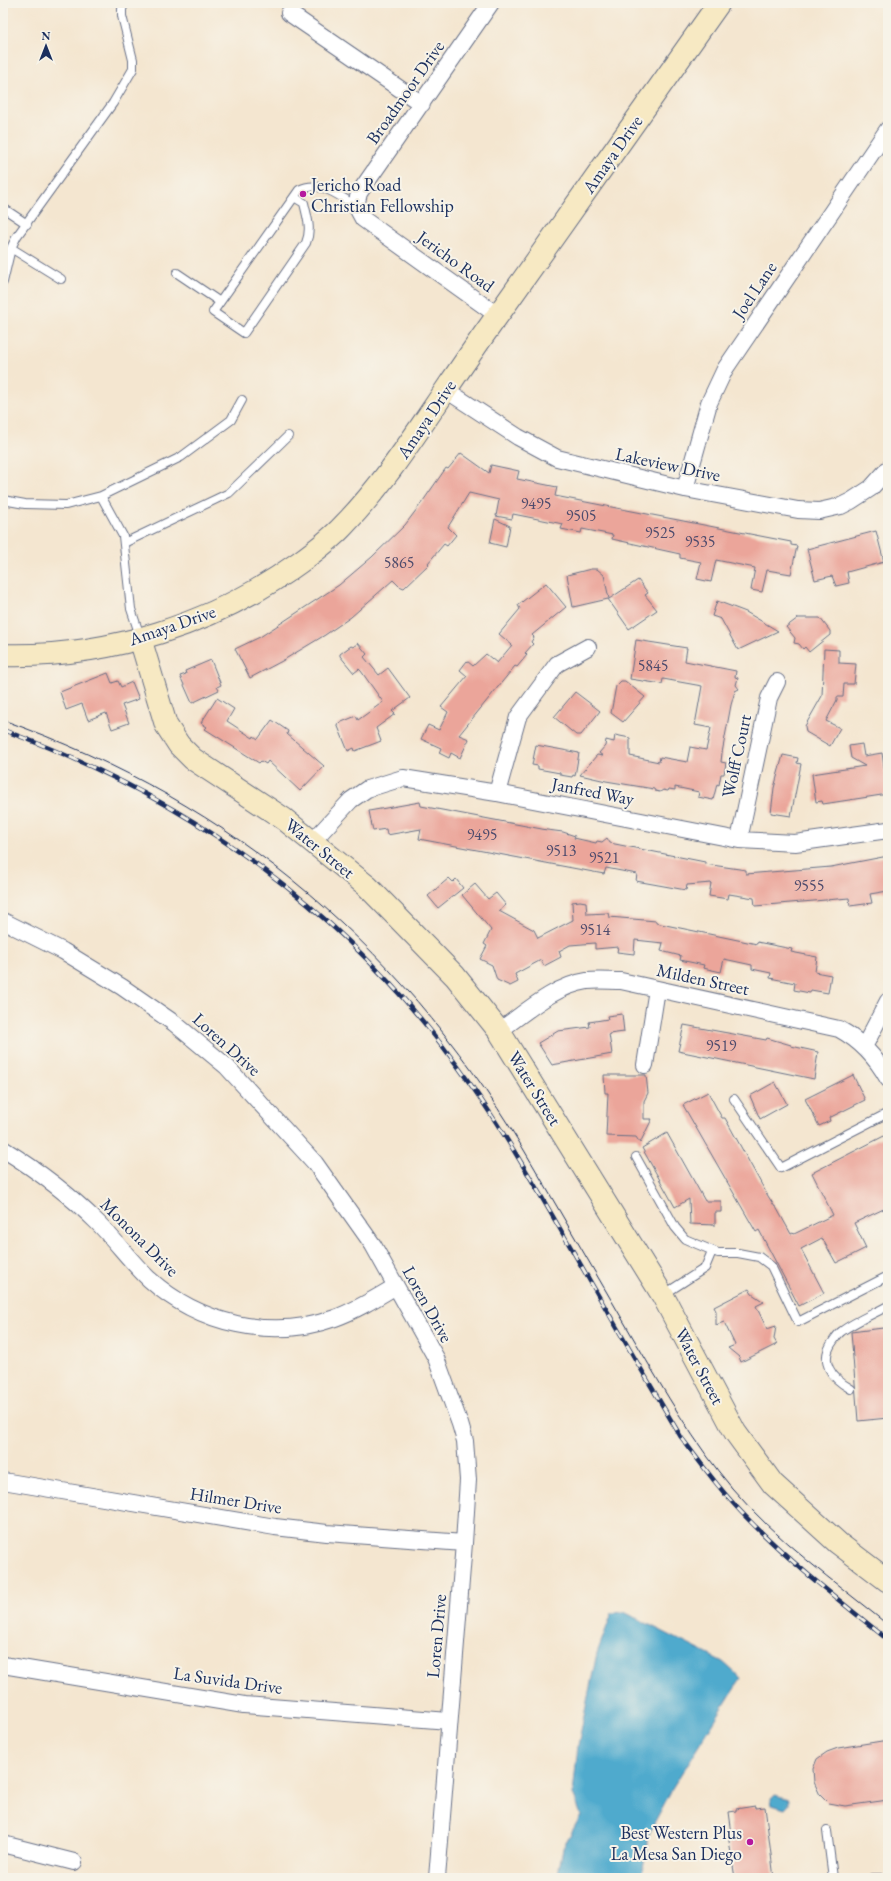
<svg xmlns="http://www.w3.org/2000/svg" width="891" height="1881" font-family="'EB Garamond',serif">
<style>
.water{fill:#4faacd;stroke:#356c96}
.building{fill:#eba59a}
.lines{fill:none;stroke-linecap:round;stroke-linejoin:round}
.lane-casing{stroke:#676f86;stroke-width:10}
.street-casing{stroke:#676f86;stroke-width:18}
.secondary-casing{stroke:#676f86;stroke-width:24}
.lane{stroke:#fff;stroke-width:8}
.street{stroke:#fff;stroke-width:16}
.secondary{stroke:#f7e9c3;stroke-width:22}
.tram{stroke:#1b2f5e;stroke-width:1}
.rail-casing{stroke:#1b2f5e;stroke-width:4.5}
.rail{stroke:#f7f3e8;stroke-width:3;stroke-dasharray:9;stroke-linecap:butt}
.poi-dot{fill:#b5179e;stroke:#f7f3e8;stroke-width:1.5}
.labels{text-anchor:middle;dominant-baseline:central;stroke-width:4;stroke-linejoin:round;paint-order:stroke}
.number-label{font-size:16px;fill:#4f4c6d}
.street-label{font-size:18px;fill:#1b2f5e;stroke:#f7f3e8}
.poi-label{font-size:18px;fill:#1b2f5e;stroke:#f7f3e8;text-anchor:start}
</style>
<rect width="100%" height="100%" fill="#f7f3e8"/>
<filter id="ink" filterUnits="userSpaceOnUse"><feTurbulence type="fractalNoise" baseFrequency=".025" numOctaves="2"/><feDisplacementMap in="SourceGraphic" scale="8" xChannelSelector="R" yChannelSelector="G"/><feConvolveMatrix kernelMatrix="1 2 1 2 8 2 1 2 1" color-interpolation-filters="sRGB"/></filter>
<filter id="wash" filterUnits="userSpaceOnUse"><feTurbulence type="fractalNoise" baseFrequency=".012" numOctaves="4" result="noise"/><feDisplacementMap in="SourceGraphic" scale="16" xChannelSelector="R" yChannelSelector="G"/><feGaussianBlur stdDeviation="0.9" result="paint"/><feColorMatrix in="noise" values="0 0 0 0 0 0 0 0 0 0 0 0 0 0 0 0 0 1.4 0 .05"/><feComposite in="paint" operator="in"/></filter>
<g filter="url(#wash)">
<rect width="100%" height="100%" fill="#f4e6d0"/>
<!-- water -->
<path class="water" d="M624 1612 723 1662 741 1678 671 1791 650 1831 641 1878H578L558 1874 563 1848 581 1815 573 1794 578 1745 597 1653 612 1613Z
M775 1795 789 1799V1805L785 1809 772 1805 771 1799Z"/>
<g id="blocks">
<!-- building -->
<path class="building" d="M461 453 489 473 491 465 519 471 517 479 557 487 555 496 791 542V545L797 546 791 574 767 570 762 592 751 590 755 568 716 560 711 582 697 579 701 562 680 558V554L612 539 613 535 582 529 581 533 561 529 563 524 513 514 512 519 496 516 499 500 469 493 448 527 456 535 447 546 444 544 428 563 429 564 404 588 399 586 393 580 351 617 325 635 282 661 250 678 235 649 260 637 339 585 372 557 405 525 423 501 446 468 448 469Z
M495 519 510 526 506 547 490 543Z
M876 531 884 562 847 572 849 583 836 586 832 576 815 580 807 549Z
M591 569H597L604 575 609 599 638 580 648 593 645 595 657 610 629 629 608 599 573 607 567 575Z
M546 583 566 607 532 635 534 637 531 642 533 644 525 653 527 655 517 667 515 666 459 735 469 739 460 758 451 753 449 758 439 753 441 748 421 739 428 725 439 730 448 712 441 707 467 676 460 670 467 661 473 666 486 654 497 663 512 645 499 634 520 609 518 605Z
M717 601 746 612 778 631 738 650 721 619 712 616Z
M798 618H820L830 631V635L809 652 805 647 803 649 799 644 794 643 795 638 786 627Z
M636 640 687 648 685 661 736 671 735 677 738 678 736 685 739 689 735 691 731 705 722 753 721 762 726 763 724 774H721L719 785 717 784 713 800 698 797 699 792 675 787V790L669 789 668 791 663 790 660 792 655 791 654 789 606 781 580 775 597 755 603 756 599 753 605 746 606 740 614 742 615 735 630 738V756L659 762 660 757 687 762 690 747 706 750 711 728 695 725 702 686 663 679 662 684 630 679Z
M358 643 367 654 364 657 379 675 388 668 410 698 392 711 395 714 376 728 381 741 355 751 354 748 348 751 337 724 356 716 358 720 383 702 361 671 359 669 354 673 340 656V654L351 646 353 647Z
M824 649 839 650V663L856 664 854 684H844L843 697H837V700L826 721 840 728 830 746 806 732 805 726 822 696Z
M211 660 221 685 217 687 219 690 192 703 180 676 186 674 185 671Z
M108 673 112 683 118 681 121 687 132 682 139 699 122 705 129 723 112 729 106 713 88 720 82 704 66 710 60 692Z
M621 681H625L645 697 623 722 611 713 616 686Z
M575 692 600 711 581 735H576L554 717Z
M217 698 234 709 227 721 253 738 254 736 258 739 272 720 288 731 287 734 324 766 300 791 268 761 266 764 261 761 259 763 205 729 207 727 201 723Z
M862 744 864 756 882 753 888 794 823 804 822 801 816 802 812 774 865 766 851 758 849 746Z
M536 745 579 753 575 776 573 775 572 777 560 775V773L538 769V766L532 765Z
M783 755 798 758 797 763 801 764 791 816 771 813 774 788Z
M420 802 421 806 547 830 563 832 575 836 574 838 596 843 597 841 602 842 607 838 610 843 705 862V864L746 870V874L831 867 888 856V891L870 894 872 903 850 906 849 898 755 906 754 898 729 894 728 899 709 896 711 883 687 885 686 890 636 881 637 874 606 868 604 874 419 839 421 829 387 835 386 829 373 831 369 811Z
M449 878 453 882 456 879 463 888 438 908 428 896Z
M475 884 488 899 496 893 506 905 499 911 534 930 538 938 573 920 572 902 580 901 586 902 587 914 608 913 609 917 656 921V923L757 944V942L792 949 791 952 817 957 815 972 831 975 828 993 811 990 810 993 794 990 795 983 770 978 771 973 752 969V965L724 959 721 972 703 968 704 965 680 960 681 956 661 951 663 943 635 940 634 954 617 952 618 947 595 949V943L570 945 559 951 561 957 544 966 541 960 515 974 518 982 510 986 497 980 492 965 480 959 487 946 484 944 491 930 462 895Z
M622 1014 624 1032 609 1034 612 1054 552 1065 538 1043 558 1031 590 1027 589 1022 608 1019 607 1016Z
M684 1025 766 1040 767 1038 791 1045V1046L814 1051 818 1052 814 1079 678 1051Z
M604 1075H646L648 1093 644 1101V1119H652L640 1143 636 1137 606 1136 608 1093H605Z
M853 1075 865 1100 829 1118 830 1121 819 1126 805 1099Z
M775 1082 787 1104 760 1119 750 1096Z
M708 1092 722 1118H725L768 1196 775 1207H776L791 1234 793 1233 794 1234 833 1215 812 1173 884 1136 888 1144V1207L854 1223 866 1248 836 1263 822 1238 801 1249 824 1293 799 1306 759 1230 756 1232 752 1225 683 1105Z
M667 1133 705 1201H721V1212H715V1225L690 1224 689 1199 675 1207 642 1148Z
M749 1289 752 1294 764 1302 756 1306 767 1329 776 1326 774 1339 777 1344 741 1362 739 1357 728 1348 735 1345 724 1322 716 1325V1311L714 1307Z
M883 1328 886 1333 888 1357V1418L858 1421 851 1332Z
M888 1740V1800L845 1806 828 1803 820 1795 814 1782 813 1769 817 1759 827 1752 838 1748Z
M755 1806V1808L765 1807 774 1878H735L728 1835 732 1834 729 1812 736 1811V1809Z"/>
</g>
</g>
<g filter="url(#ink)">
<use href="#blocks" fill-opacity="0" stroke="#676f86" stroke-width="1"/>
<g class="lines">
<!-- lane casing -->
<g class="lane-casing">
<path id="lane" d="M294 197 304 203C307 217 312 229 306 243L244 333 213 312 299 190C320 179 339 196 356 206
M3 208 27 224
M11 248 61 279
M177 273 220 302
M3 282 11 248 17 236 113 103 133 69V60L122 16V9L125 3
M3 500 25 504 66 505 101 496
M124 543 229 493 288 436
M140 636 131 609 123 536 101 496 181 457 231 420 242 400
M734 1099 781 1168 888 1113
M636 1157 675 1227 685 1239 718 1253H738L759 1257 771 1266 798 1322 888 1276
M663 1295 705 1268 712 1251
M851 1389C831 1378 818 1361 834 1340 836 1337 839 1333 842 1331 856 1321 873 1314 888 1306
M827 1831 833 1878
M872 1878H888"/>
</g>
<!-- street casing -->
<g class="street-casing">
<path id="street" d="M491 3 359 193 356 206 363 219 497 315
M289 13 422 104
M446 390 518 437 557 458 685 489 798 510 819 511 841 506 851 501 871 488 888 469
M685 489 709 403 725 369 888 129
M497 793 518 717 557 664 588 647
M739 840 769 698 777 682
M312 842 351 800 367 789 403 778 497 793 739 840 795 843 888 830
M3 921 63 951 122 987 174 1023 226 1066 315 1163 373 1245 436 1358 460 1424 465 1441 468 1480 464 1543 437 1878
M499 1031C526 1012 554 986 587 981 598 980 610 981 621 981L839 1029C861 1041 876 1057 888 1079
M864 1047 888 1001
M645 1065 657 989
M3 1149C37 1170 70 1195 98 1223 116 1241 131 1262 149 1279 199 1324 271 1341 335 1318 357 1310 376 1298 396 1286
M3 1481 275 1527 327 1533 464 1543
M3 1665 244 1705 449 1721
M3 1844 74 1862"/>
</g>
<!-- secondary casing -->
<g class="secondary-casing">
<path id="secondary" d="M140 638 166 725 179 745 193 759 284 819 367 886 455 976 499 1031 663 1296 735 1432 773 1484 838 1543 888 1581
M3 655C108 658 215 624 300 562 315 551 331 539 343 526 383 485 413 438 445 391 464 363 483 335 503 308 575 206 647 105 719 3"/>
</g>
<!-- lane -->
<use href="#lane" class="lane"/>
<!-- street -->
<use href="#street" class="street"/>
<!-- secondary -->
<use href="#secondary" class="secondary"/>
<!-- tram -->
<path class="tram" d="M3 720C237 803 410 953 534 1167 568 1225 601 1283 635 1341 665 1392 694 1443 732 1488 777 1541 834 1581 888 1625"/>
<!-- rail casing -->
<g class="rail-casing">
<path id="rail" d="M3 730C196 801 353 915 471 1085 509 1139 541 1196 574 1253 609 1315 645 1376 681 1437 702 1465 723 1494 748 1519 791 1563 840 1601 888 1640"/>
</g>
<!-- rail -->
<use href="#rail" class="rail"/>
</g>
</g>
<!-- markers -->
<g class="poi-dot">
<circle cx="303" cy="194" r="4"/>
<circle cx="750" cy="1842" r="4"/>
</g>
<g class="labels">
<!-- number labels -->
<g class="number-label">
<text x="536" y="503">9495</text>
<text x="581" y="515">9505</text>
<text x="660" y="532">9525</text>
<text x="700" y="541">9535</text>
<text x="399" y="562">5865</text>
<text x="653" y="665">5845</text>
<text x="482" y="834">9495</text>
<text x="561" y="850">9513</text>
<text x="604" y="857">9521</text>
<text x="809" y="885">9555</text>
<text x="595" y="929">9514</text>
<text x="721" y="1045">9519</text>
</g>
<!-- street labels -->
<g class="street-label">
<text transform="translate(405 92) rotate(-55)">Broadmoor Drive</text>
<text transform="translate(612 154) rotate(-55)">Amaya Drive</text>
<text transform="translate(456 261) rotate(36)">Jericho Road</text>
<text transform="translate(754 290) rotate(-56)">Joel Lane</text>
<text transform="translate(426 419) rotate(-56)">Amaya Drive</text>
<text transform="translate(668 464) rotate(12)">Lakeview Drive</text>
<text transform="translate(172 625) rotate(-19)">Amaya Drive</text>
<text transform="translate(736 756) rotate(-78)">Wolff Court</text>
<text transform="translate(593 791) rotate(11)">Janfred Way</text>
<text transform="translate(320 848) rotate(39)">Water Street</text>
<text transform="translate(703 979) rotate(12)">Milden Street</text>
<text transform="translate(227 1044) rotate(42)">Loren Drive</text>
<text transform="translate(535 1088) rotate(58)">Water Street</text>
<text transform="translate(140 1237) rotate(45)">Monona Drive</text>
<text transform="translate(428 1304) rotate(61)">Loren Drive</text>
<text transform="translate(700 1366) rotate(62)">Water Street</text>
<text transform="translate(236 1500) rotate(9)">Hilmer Drive</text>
<text transform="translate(436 1636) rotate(-85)">Loren Drive</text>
<text transform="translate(228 1680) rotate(8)">La Suvida Drive</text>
</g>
<!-- poi labels -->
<g class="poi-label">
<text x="311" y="184">Jericho Road<tspan x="311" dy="21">Christian Fellowship</tspan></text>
<text x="742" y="1832" text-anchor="end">Best Western Plus<tspan x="742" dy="21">La Mesa San Diego</tspan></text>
</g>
</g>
<!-- margin -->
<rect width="891" height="1881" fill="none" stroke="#f7f3e8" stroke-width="16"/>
<!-- north arrow -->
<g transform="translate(46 46)" stroke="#f7f3e8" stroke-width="3" paint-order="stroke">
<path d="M0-3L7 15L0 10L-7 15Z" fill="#1b2f5e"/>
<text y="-6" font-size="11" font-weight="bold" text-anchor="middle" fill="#1b2f5e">N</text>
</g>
</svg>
